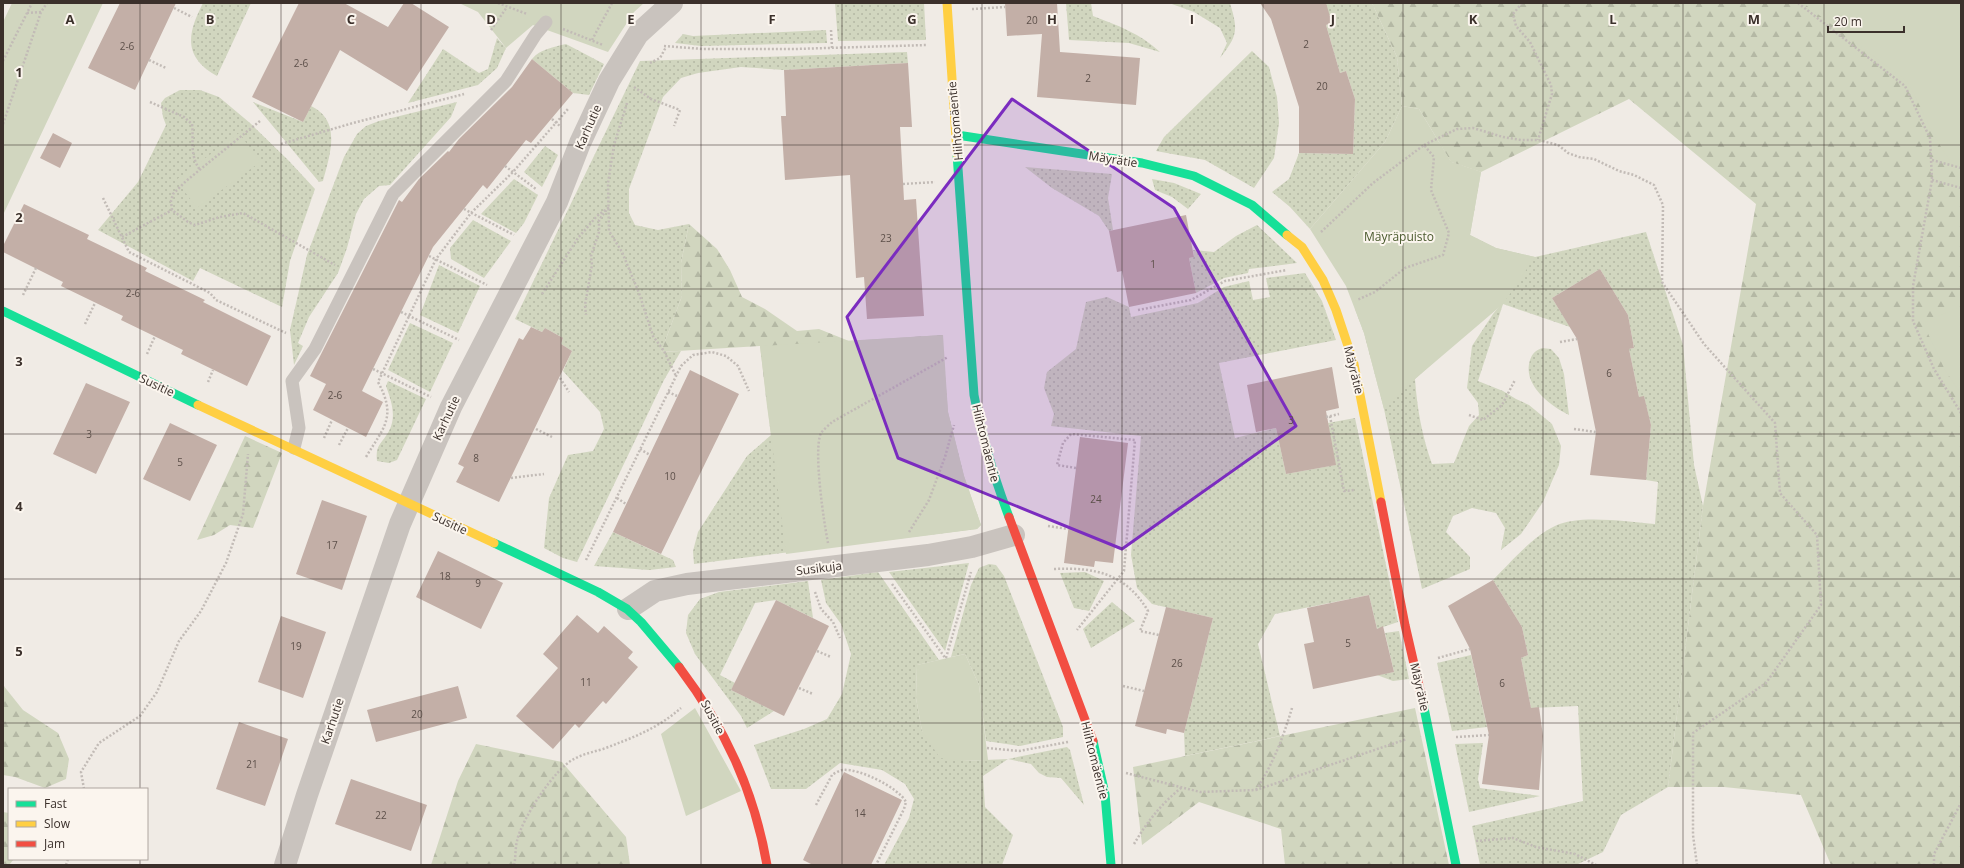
<svg xmlns="http://www.w3.org/2000/svg" width="1964" height="868" font-family="'Open Sans',sans-serif">
<style>
.grass{fill:url(#grass-dots);fill-rule:evenodd}
.forest{fill:url(#forest-firs)}
.green{fill:#d1d6bf}
.building{fill:#c3afa7}
.lines{fill:none;stroke-linecap:round;stroke-linejoin:round}
.path{stroke:#c2bbb6;stroke-width:2.5;stroke-dasharray:2 2;stroke-linecap:butt}
.lane{stroke:#c9c3be;stroke-width:13}
.street{stroke:#c9c3be;stroke-width:22}
.fast{stroke:#16e098;stroke-width:9}
.slow{stroke:#ffcf43;stroke-width:9}
.jam{stroke:#f24e42;stroke-width:9}
.marked{fill:#7b2cbf;fill-opacity:0.2;stroke:#7b2cbf;stroke-width:3;stroke-linejoin:round}
.grid{fill:none;stroke:#3b302b;stroke-width:1;stroke-opacity:0.55}
.labels{text-anchor:middle;dominant-baseline:central;stroke-width:4;stroke-linejoin:round;paint-order:stroke}
.number-label{font-size:10px;fill:#5d504a}
.street-label{font-size:12px;fill:#3b302b;stroke:#fbf5ee}
.park-label{font-size:12px;fill:#4a5a2e;stroke:#fbf5ee}
.grid-label{font-size:13px;text-anchor:middle;font-weight:bold;fill:#3b302b;stroke:#fbf5ee;stroke-width:4;stroke-linejoin:round;paint-order:stroke}
</style>
<defs>
<pattern id="grass-dots" width="8" height="8" patternUnits="userSpaceOnUse"><rect width="8" height="8" fill="#d1d6bf"/><path d="M2 2h.1M6 6h.1" fill="none" stroke="#b4b8a4" stroke-width="1.8" stroke-linecap="round"/></pattern>
<pattern id="forest-firs" width="22" height="20" patternUnits="userSpaceOnUse"><rect width="22" height="20" fill="#d1d6bf"/><path d="M5 1l3.5 6h-7zM16 11l3.5 6h-7z" fill="#b4b8a4"/></pattern>
</defs>
<rect width="100%" height="100%" fill="#f0ebe5"/>
<!-- grass -->
<path class="grass" d="M203 3H251L217 76C183 57 187 34 203 3Z
M835 3H924L926 40 838 41Z
M1066 3H1091L1093 16C1117 25 1141 34 1160 52L1129 43 1069 40Z
M1169 3H1230C1238 30 1238 35 1220 58L1227 43 1220 28 1194 12Z
M1325 3H1372L1397 57 1402 106 1385 142 1310 229 1290 207 1272 192 1289 179 1299 153 1353 154 1355 99 1346 71 1340 73 1326 25 1332 23Z
M826 30 827 43 701 46 675 43 683 34 693 36Z
M497 38 506 48 497 68 478 85 408 103 443 49 479 73 488 69Z
M566 44 604 64 589 95 573 93 532 59C540 49 554 47 566 44Z
M1252 51 1269 67 1277 97 1279 123 1274 158 1254 188 1205 160 1156 151 1164 137Z
M907 52 908 63 784 70 741 67 698 73 681 78 663 97 629 189V213L635 225 658 230 689 224 681 263 682 296 661 352 681 351 664 380 577 562 563 558 544 548 549 498 568 455 593 451 604 429 600 412 563 371 572 351 561 344 563 338 545 328 542 332 515 319 640 61Z
M180 90H200L219 97 250 123 289 161 315 189 290 261 282 307 200 268 193 281 98 230 138 182 166 125 163 117 161 103 165 98Z
M253 102 303 122 311 106C342 121 330 154 323 181L319 182Z
M457 102 451 117 390 185 379 186 364 199 356 214 347 248 338 273 309 317 298 343 303 346 294 365 290 330 307 255 344 157 357 134 366 126 379 121Z
M1439 142 1451 162 1481 172 1470 235 1496 248 1535 257 1646 232 1683 345 1694 465 1703 506 1668 787 1621 815 1603 852 1576 865H1480L1472 826 1583 801 1578 706 1531 708 1521 658 1528 655 1522 627 1493 580C1510 563 1533 536 1555 526 1579 514 1628 522 1655 524L1658 482 1646 480 1651 425 1644 397H1639L1629 349 1634 348 1628 315 1600 269 1552 298 1570 327 1503 304 1478 381 1503 391 1516 399 1529 405 1552 424 1561 446 1559 465 1543 502 1521 534 1501 550 1505 528 1496 513 1472 508 1453 516 1446 532 1470 557V569L1422 589 1384 409 1364 333 1355 309ZM1511 292 1493 314 1472 346 1467 388 1478 403 1479 415 1469 426 1454 463 1432 464C1422 436 1417 408 1415 379Z
M545 146 558 155 542 187 524 172Z
M1025 167 1112 174 1108 198 1113 230 1109 231 1099 216 1052 188Z
M514 179 538 195 524 223 516 233 481 214Z
M1152 179 1174 183 1201 194 1188 209 1172 197 1155 190Z
M473 220 511 241 484 278 451 259 450 248Z
M1257 225 1297 263 1249 269 1248 273 1224 278 1196 293 1189 258 1194 257 1193 250 1214 252 1236 236Z
M439 265 480 286 458 333 420 315Z
M1305 273 1322 301 1336 340 1219 363 1235 438 1276 428 1286 474 1335 465 1328 423 1355 418 1398 622 1377 629 1369 595 1275 614 1258 644 1280 736 1185 756 1184 733 1213 618 1152 604 1137 588 1131 555 1141 436 1051 426 1054 414 1044 388 1047 372 1076 349 1086 302 1107 297 1129 307 1131 317 1198 303 1224 287 1249 281 1253 300 1270 297 1266 278Z
M410 323 453 343 430 392 388 370Z
M1542 348 1551 349 1559 358 1564 374 1569 415C1551 406 1525 387 1529 364 1531 355 1534 351 1542 348Z
M943 351 948 412 964 476 981 525 977 529 694 564 693 551 698 532 747 456 771 435 767 406Z
M388 381 426 399 397 460 389 463 377 461C375 444 382 444 389 431 397 416 391 400 386 386Z
M613 532 673 560 676 567 649 570 594 566Z
M969 563 945 651 889 572Z
M989 564 996 565 1004 576 1063 727V737L1020 746 986 741 979 685 965 654 951 657 971 585 979 568Z
M878 572 939 660 917 665 916 698 922 731 962 761 1008 759 1067 747 1070 750 1084 805 1061 778 1047 777 1039 773 1031 764 1008 759 983 776 985 807 1013 835 1002 865H884L909 818 914 799 905 784 882 770 840 763 806 789H771L754 745 804 729 827 719 842 694 851 654 841 624 826 603 821 580Z
M1085 572 1104 581 1089 611 1074 608 1060 573Z
M808 581 813 618 776 600 755 603 720 675 735 683 731 690 774 711 747 728 741 716 695 654 686 633 688 615 700 599 719 592Z
M1112 602 1135 621 1091 648 1083 629Z
M1399 631 1409 679 1393 681 1377 675 1394 672 1385 633Z
M1471 655 1487 727 1452 731 1437 663Z
M1483 743 1478 779 1480 788 1540 796 1469 812 1455 744Z"/>
<!-- forest -->
<path class="forest" d="M1372 3 1961 4V865H1831L1801 795 1724 787H1668L1703 506 1756 204 1629 99 1481 172 1451 162 1419 109 1402 106 1397 57Z
M689 224 717 249 730 270 742 297 765 309 797 331 819 329 849 341 943 335V351L882 386 767 406 760 346 661 352 682 296 681 263Z
M245 436 282 453 253 528 230 525 214 535 197 540Z
M3 685 23 710 58 733 69 759 66 779 45 788 15 777 3 775Z
M1415 708 1449 865H1285L1281 829 1199 802 1142 845 1133 767Z
M476 744 562 762 626 837 630 865H431L458 781Z
M3 812 9 813V859H14L9 865H3Z"/>
<!-- green -->
<path class="green" d="M12 3H103L3 215V22Z
M459 3H644L634 12 608 52 533 25 506 48 478 12Z
M1803 3H1961V179L1936 139 1908 82Z
M1402 106 1419 109 1451 162 1481 172 1470 235 1496 248 1535 257 1503 304 1415 379 1384 409 1364 333 1346 286 1310 229 1385 142Z
M239 133 260 162 197 208 176 180Z
M1961 306V394L1945 370 1923 323Z
M943 335 948 412 964 476 981 525 977 529 786 554 760 346Z
M965 654 979 685 988 760 962 761 940 758 922 731 916 698 917 665Z
M695 708 741 791 686 816 661 734Z"/>
<!-- building -->
<path class="building" d="M120 3H176L135 90 88 68Z
M299 3H344L388 27 404 3H411L449 27 407 91 340 50 303 122 252 97Z
M1005 3H1057L1060 52 1140 58 1136 105 1037 97 1042 34 1007 36Z
M1260 3H1326L1332 23 1326 25 1340 73 1346 71 1355 99 1353 154 1299 153V107L1271 19Z
M532 59 573 93 531 143 526 140 487 189 483 185 433 247 362 391 383 402 366 437 313 410 326 384 310 376 399 200 402 202 419 179 448 151 449 152 459 139 512 87Z
M908 63 912 127H900L904 200 916 199 924 316 867 319 864 277 856 278 850 175 785 180 781 116H786L784 70Z
M53 133 72 143 60 168 40 158Z
M24 204 89 235 87 239 147 268 145 271 205 300 203 302 271 336 247 386 181 354 183 350 121 320 123 316 61 286 63 282 3 252V246Z
M1186 215 1194 257 1189 258 1196 293 1129 307 1122 271 1117 272 1109 231Z
M1600 269 1628 315 1634 348 1629 349 1639 397 1644 396 1651 425 1646 480 1590 475 1596 432 1577 339 1552 298Z
M531 327 542 332 545 328 563 338 561 344 572 351 499 502 456 482 464 467 458 464 519 338 523 340Z
M1332 367 1339 408 1326 411 1336 465 1286 474 1276 428 1256 432 1247 385Z
M690 370 739 394 661 554 613 532Z
M86 383 130 402 96 474 53 454Z
M170 423 217 445 190 501 143 479Z
M1080 437 1128 443 1113 563 1095 561 1094 567 1064 563Z
M322 500 367 516 342 590 296 574Z
M438 551 503 583 481 629 416 597Z
M1493 580 1522 627 1528 655 1521 658 1531 708 1539 707 1543 736 1539 790 1482 784 1489 735 1470 649 1448 606Z
M1369 595 1377 629 1383 626 1394 672 1313 689 1304 644 1314 642 1307 608Z
M776 600 829 626 784 716 731 690Z
M1166 607 1213 618 1184 733 1167 729 1166 734 1135 726Z
M577 615 598 633 604 626 633 652 628 658 638 667 606 704 603 701 579 728 575 724 553 749 516 716 558 668 543 654Z
M281 616 326 632 303 698 258 682Z
M458 686 467 718 376 742 367 710Z
M239 722 288 739 265 806 216 789Z
M844 772 902 800 871 865H813L803 860Z
M351 779 427 805 411 851 335 824Z"/>
<g class="lines">
<!-- path -->
<path class="path" d="M498 3 527 14
M1522 3 1513 14 1516 26 1530 42 1551 85 1552 94 1538 140
M1798 3 1905 86 1930 138 1932 180 1913 286V321L1934 369 1961 413
M174 8 192 17
M972 9 1005 7
M27 13 41 12 47 3
M563 29 603 45
M491 30 507 7
M831 30 832 48
M592 40 612 3
M664 46 703 49H794L927 45
M149 60 166 68
M3 61 32 3
M650 63 660 58 666 47
M634 87 651 99 680 110 674 126
M150 102 184 117 192 124C194 141 189 154 200 170
M627 103 614 145 608 183 609 231 622 252 639 293 653 336 664 351 676 376
M552 119 561 127
M260 121 186 181 173 194 171 201 172 210 188 222 195 225 220 217 243 213 335 265
M3 124 41 12
M281 144 353 123 464 94
M1424 145 1457 129 1473 128 1503 137 1521 140H1538L1558 145 1568 153 1579 157 1594 159 1619 171 1634 175 1654 185 1663 205 1662 282 1704 344 1775 423 1780 493 1817 535 1821 605 1766 683 1693 733V835L1697 865
M1932 160 1961 168
M505 166 536 189
M1932 180 1961 188
M903 184 935 182
M103 198 129 252 210 293 216 300 286 333
M464 209 514 235
M1321 232 1373 183 1424 145 1434 157 1431 190 1449 233 1443 255 1405 268 1375 292 1357 300
M122 237 172 210
M429 256 487 285
M542 294 578 238 597 216 608 208 599 220V232L591 256 592 265 585 305 586 315
M23 295 36 268
M1138 310 1191 300 1225 281 1287 270
M401 312 459 340
M85 324 95 303
M1560 342 1577 339
M147 354 155 336
M373 369 431 397
M560 378 569 392
M208 382 213 370
M668 392 677 396
M1469 415 1483 420 1502 405 1515 380
M1330 416 1344 491 1354 490
M1326 417 1339 414
M536 429 552 437
M1574 429 1596 432
M324 438 332 420
M339 445 348 428
M640 449 650 455
M366 457C384 427 397 417 378 382L436 259 471 213 513 172 568 109
M1076 468 1057 465 1063 443 1071 434 1135 440 1124 571 1077 630
M511 478 544 474
M617 498 626 504
M1048 526 1068 529
M909 532 929 500 945 457 954 425
M828 543C824 523 813 450 821 433 824 429 829 425 832 422L948 357
M586 560 681 366 693 355 712 352 726 356 738 366 749 391
M1054 569C1096 567 1126 574 1148 611L1140 631 1159 635
M892 584 946 659
M815 592 821 609 833 622 840 638
M817 651 831 657
M946 658 971 572
M1438 658 1470 649
M1123 686 1144 691
M799 688 813 694
M1456 737 1489 735
M987 748 1019 751 1068 742
M1126 773 1200 792 1256 790 1407 739
M84 789 81 772 99 743 140 716 157 692 179 641 201 611 226 563 243 514 248 454
M1256 790C1273 764 1283 738 1292 708
M816 805 832 775C835 773 840 770 843 770 859 768 899 788 906 802L904 809 876 865
M1476 841 1513 838 1536 847 1575 854 1596 865
M1134 844C1147 822 1161 804 1181 788
M66 865 68 859
M514 865C516 857 515 849 517 841 521 820 555 768 574 759 583 754 593 752 603 749 632 738 657 729 681 708
M1934 865V854L1961 803"/>
<!-- lane -->
<path class="lane" d="M294 448 299 428 292 381 315 349 393 194 506 81 536 34 546 22"/>
<!-- street -->
<path class="street" d="M628 609 655 591 687 584 928 555 972 547 1014 535
M285 865 307 795 400 524 451 407 557 202 580 143 609 81 638 34 672 3"/>
<!-- fast -->
<path class="fast" d="M957 135 1142 163 1194 176 1252 205 1287 235
M957 154 974 395C982 438 994 477 1009 517
M3 311 198 405
M494 543 598 592 627 609 641 622 679 667
M1423 703 1456 865
M1093 741 1105 794 1111 865"/>
<!-- slow -->
<path class="slow" d="M947 3 957 154
M1287 235 1302 247 1323 280 1336 310 1354 364 1381 502
M198 405 494 543"/>
<!-- jam -->
<path class="jam" d="M1381 502 1405 625 1423 703
M1009 517 1093 741
M679 667C725 728 754 790 767 865"/>
</g>
<!-- marked area -->
<path class="marked" d="M1012 99 1174 208 1296 426 1122 549 898 458 847 317Z"/>
<!-- grid -->
<path class="grid" d="M140 3V789M281 3V865M421 3V865M561 3V865M701 3V865M842 3V865M982 3V865M1122 3V865M1263 3V865M1403 3V865M1543 3V865M1683 3V865M1824 3V865M3 145H1961M3 289H1961M3 434H1961M3 579H1961M3 723H1961M140 859V865"/>
<g class="labels">
<!-- number labels -->
<g class="number-label">
<text x="1032" y="20">20</text>
<text x="1306" y="44">2</text>
<text x="127" y="46">2-6</text>
<text x="301" y="63">2-6</text>
<text x="1088" y="78">2</text>
<text x="1322" y="86">20</text>
<text x="886" y="238">23</text>
<text x="1153" y="264">1</text>
<text x="133" y="293">2-6</text>
<text x="1609" y="373">6</text>
<text x="335" y="395">2-6</text>
<text x="1291" y="420">3</text>
<text x="89" y="434">3</text>
<text x="476" y="458">8</text>
<text x="180" y="462">5</text>
<text x="670" y="476">10</text>
<text x="1096" y="499">24</text>
<text x="332" y="545">17</text>
<text x="445" y="576">18</text>
<text x="478" y="583">9</text>
<text x="1348" y="643">5</text>
<text x="296" y="646">19</text>
<text x="1177" y="663">26</text>
<text x="586" y="682">11</text>
<text x="1502" y="683">6</text>
<text x="417" y="714">20</text>
<text x="252" y="764">21</text>
<text x="860" y="813">14</text>
<text x="381" y="815">22</text>
</g>
<!-- street labels -->
<g class="street-label">
<text transform="translate(955 121) rotate(-95)">Hiihtomäentie</text>
<text transform="translate(588 127) rotate(-66)">Karhutie</text>
<text transform="translate(1113 159) rotate(9)">Mäyrätie</text>
<text transform="translate(1354 370) rotate(76)">Mäyrätie</text>
<text transform="translate(157 385) rotate(25)">Susitie</text>
<text transform="translate(446 418) rotate(-65)">Karhutie</text>
<text transform="translate(986 443) rotate(76)">Hiihtomäentie</text>
<text transform="translate(450 523) rotate(25)">Susitie</text>
<text transform="translate(819 568) rotate(-7)">Susikuja</text>
<text transform="translate(1420 687) rotate(77)">Mäyrätie</text>
<text transform="translate(713 717) rotate(62)">Susitie</text>
<text transform="translate(332 721) rotate(-71)">Karhutie</text>
<text transform="translate(1095 760) rotate(76)">Hiihtomäentie</text>
</g>
<!-- park labels -->
<g class="park-label">
<text x="1399" y="236">Mäyräpuisto</text>
</g>
</g>
<g class="grid-label">
<text x="70" y="24">A</text>
<text x="210" y="24">B</text>
<text x="351" y="24">C</text>
<text x="491" y="24">D</text>
<text x="631" y="24">E</text>
<text x="772" y="24">F</text>
<text x="912" y="24">G</text>
<text x="1052" y="24">H</text>
<text x="1192" y="24">I</text>
<text x="1333" y="24">J</text>
<text x="1473" y="24">K</text>
<text x="1613" y="24">L</text>
<text x="1754" y="24">M</text>
<text x="19" y="77">1</text>
<text x="19" y="222">2</text>
<text x="19" y="366">3</text>
<text x="19" y="511">4</text>
<text x="19" y="656">5</text>
</g>
<!-- border -->
<rect width="1964" height="868" fill="none" stroke="#3b302b" stroke-width="8"/>
<!-- legend -->
<rect x="8" y="788" width="140" height="72" fill="#fbf5ee" stroke="#aea6a0"/>
<rect x="16" y="801" width="20" height="6" fill="#16e098" stroke="#aea6a0"/>
<text x="44" y="808" font-size="12" fill="#3b302b">Fast</text>
<rect x="16" y="821" width="20" height="6" fill="#ffcf43" stroke="#aea6a0"/>
<text x="44" y="828" font-size="12" fill="#3b302b">Slow</text>
<rect x="16" y="841" width="20" height="6" fill="#f24e42" stroke="#aea6a0"/>
<text x="44" y="848" font-size="12" fill="#3b302b">Jam</text>
<!-- scale -->
<path d="M1828 26v6h76v-6" fill="none" stroke="#3b302b" stroke-width="2"/>
<text x="1834" y="26" font-size="12" fill="#3b302b" stroke="#fbf5ee" stroke-width="3" paint-order="stroke">20 m</text>
</svg>
